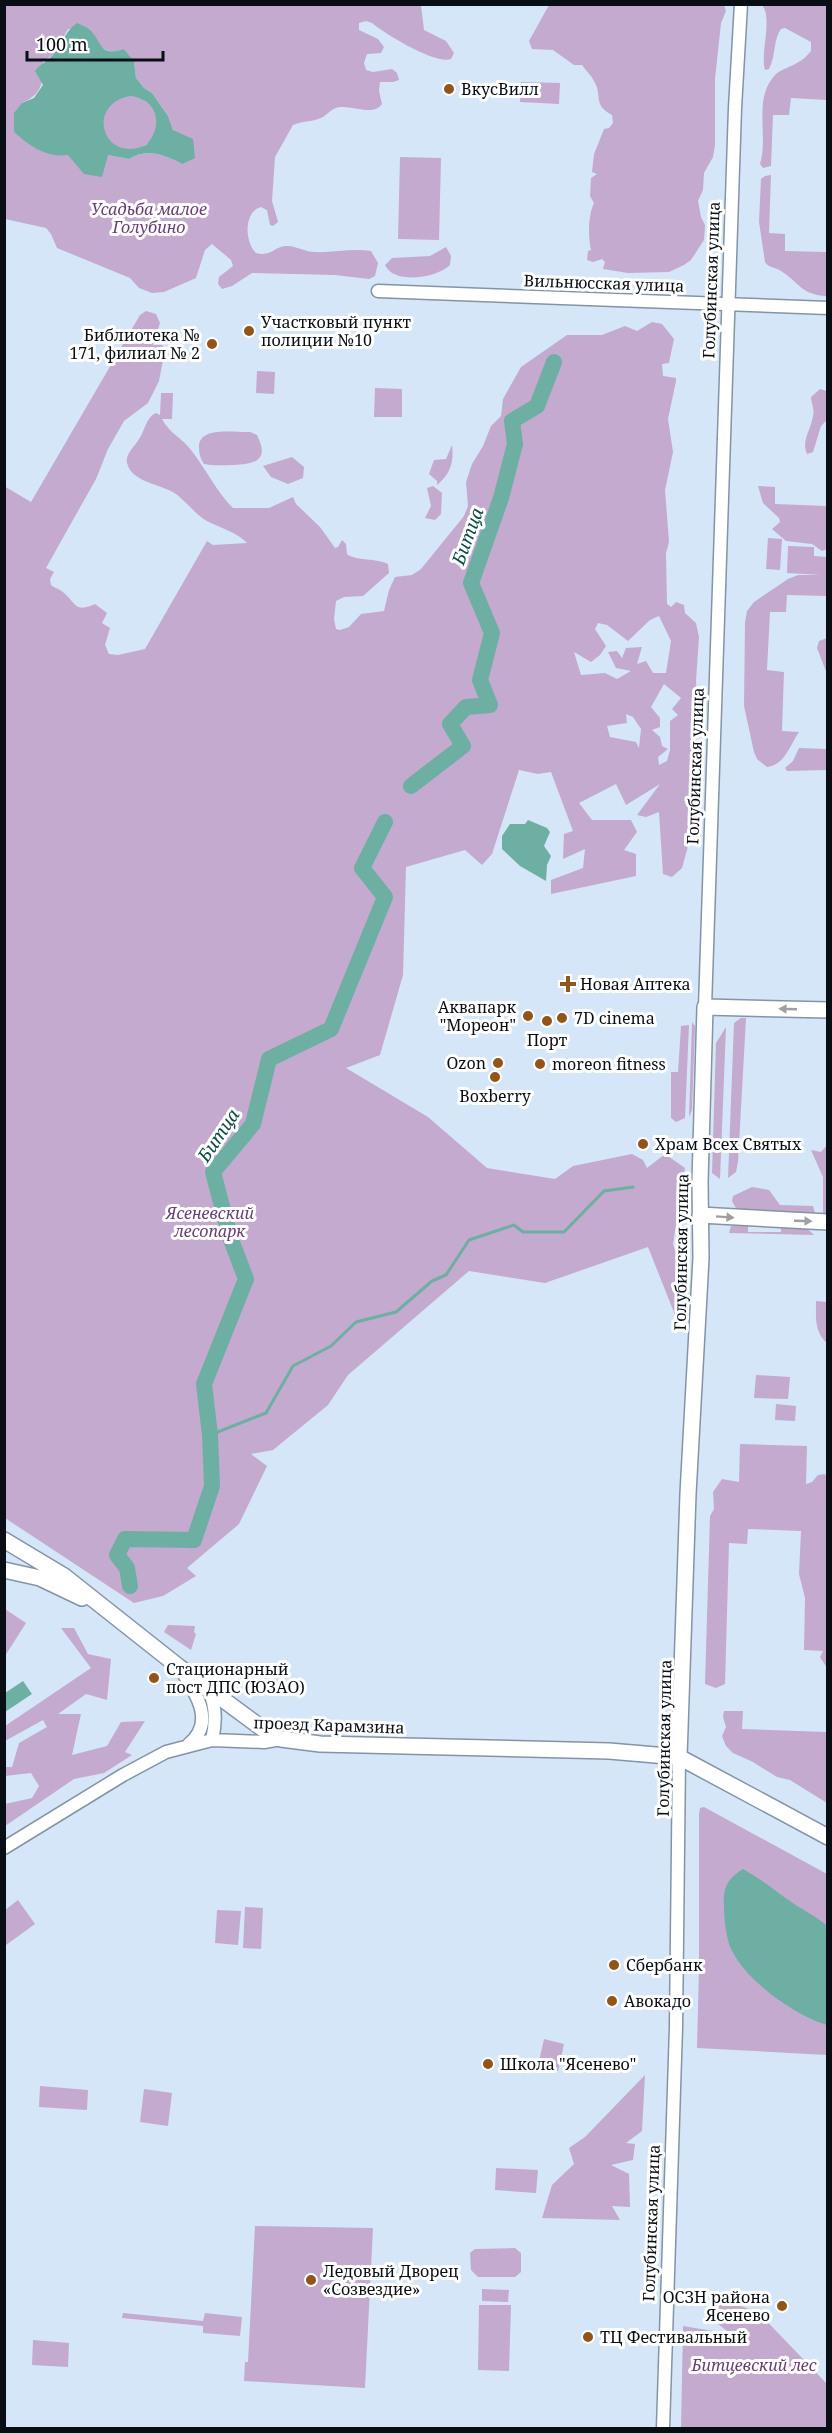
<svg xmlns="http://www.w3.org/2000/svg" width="832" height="2433" font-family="'Noto Serif',serif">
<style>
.green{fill:#c4aace;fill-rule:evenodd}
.water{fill:#6dafa3;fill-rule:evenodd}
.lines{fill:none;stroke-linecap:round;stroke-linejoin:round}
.stream{stroke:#6dafa3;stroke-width:3}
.river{stroke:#6dafa3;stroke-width:16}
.minor-casing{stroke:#8494a5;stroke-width:15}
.major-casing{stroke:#8494a5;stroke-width:18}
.minor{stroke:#fff;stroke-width:12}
.major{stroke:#fff;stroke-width:15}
.oneway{fill:#9d9fa1}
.poi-dot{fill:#925419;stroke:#fff;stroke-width:2}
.labels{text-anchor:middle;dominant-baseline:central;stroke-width:6;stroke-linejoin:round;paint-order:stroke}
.poi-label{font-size:16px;fill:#090e14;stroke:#fff;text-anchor:start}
.park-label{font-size:16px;font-style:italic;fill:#673d75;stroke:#fff}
.street-label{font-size:16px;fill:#090e14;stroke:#fff}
.water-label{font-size:18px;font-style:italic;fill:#0c4940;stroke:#fff}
</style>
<rect width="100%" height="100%" fill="#d5e6f8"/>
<!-- green -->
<path class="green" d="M5 5H421L424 30 446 41 454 53 451 59C436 65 385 34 372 23L366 21 359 23V30L378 39 384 47 381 53 367 54 364 63 366 70 373 72 392 69 397 73 399 80 393 82H380L379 91 382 104C374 116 354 106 341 107 332 107 329 114 321 118 312 122 302 121 293 125L275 157 272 201 278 222 273 226 270 225 267 210 261 207C243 212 245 243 256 253 272 257 274 246 287 246 297 246 305 252 314 252 333 253 352 248 371 251L378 263 375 276 369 279 335 275 252 273 232 286 222 289 218 284 219 277 233 266 231 260 212 244 205 250 196 278 164 292 152 293 139 288 130 278 57 248 51 234 46 228 5 219ZM68 29 89 30C100 45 103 56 124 49L134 61 136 78 144 88 152 93 168 116 173 130 182 136V164C165 155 147 148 129 159L108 155H67L22 103C43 94 43 82 43 61L53 55Z
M549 5H724L726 11 721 23 715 79V145L713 157 704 173 703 190 698 201 701 217 705 225 704 240 691 260 684 265 669 272 628 273 603 269 605 262 602 259 593 262 587 260 588 251 591 250C588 236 588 216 594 203L590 196 591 178 597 174 592 172 594 154 604 129 609 128 613 123 612 115C592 104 603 96 594 81 591 75 586 71 582 65H574L553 50 532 49 529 41Z
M762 5H828L827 100 791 98 789 115H773L771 166 763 168 760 164C769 135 752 98 776 74 782 69 790 67 797 63 803 60 807 56 811 51V42L785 28 781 29C773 40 776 56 769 69L765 70C760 52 773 18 762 5Z
M521 82 560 83 559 104 520 102Z
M103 123a27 27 0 1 1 54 0a27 27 0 1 1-54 0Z
M400 157 441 158 439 240 398 239Z
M771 175 769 233 785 234V251L827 252V296C801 295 800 283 781 271 775 267 769 268 765 262L759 222 761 179 765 176Z
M446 247 451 256 450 265C437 278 394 285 385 265L392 258 430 256Z
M146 311 156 314 160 323 153 345H162L165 350 159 381 148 403 124 421 108 449 96 479 46 568 54 572 50 579 51 585C55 588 59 589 63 592 77 604 74 613 95 604L107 613 102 623 110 628 105 645 109 654 118 655 145 649 207 541 213 545 247 543C239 534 222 528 211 523 197 517 188 503 176 494 162 484 132 483 127 463 125 454 135 446 139 439 145 431 146 417 156 413L160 415 161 393H173L172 419H162C169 433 182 438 191 450 206 469 216 491 233 508H269L293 497 296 504 320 527 335 548 338 547 342 540 346 544 347 554C355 561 377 558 388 564L389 573 363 596 344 597 336 601 334 619 336 629 340 630 349 627 361 614 384 611 389 590 395 577 412 575 421 569 464 516 468 506 466 482 472 464 483 446 491 426 501 416 503 399 521 367 567 335H602L625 326 637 331 652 322 662 324 674 339 669 363 662 364 663 376 676 378V381L668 419 673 452 665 490 669 542 666 553 667 604 671 607 676 602 684 605 685 613 696 623 699 637 696 681 698 724 692 808 693 828 682 868 672 877 663 874 659 812 646 817 637 815 660 784 626 805 616 784 579 803 592 820H631L637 832 624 850 636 854V876L551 894V880L583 868 585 849 563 859 564 834 573 831 551 772 538 774 519 770 492 854 482 865 465 850 406 867 403 975 380 1055 346 1068 428 1117 487 1168 555 1179 573 1166 632 1154 643 1160 647 1168 665 1154 685 1168 673 1244 681 1268V1330L648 1247 545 1283 469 1271 348 1375 328 1405 273 1450 251 1454 267 1466 239 1524 187 1568 196 1576 163 1596 134 1603 5 1518 4 486 31 502 140 315ZM659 616 671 641 666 673H653L646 661 637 664 642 647 626 648 622 658 617 651 608 652 616 668 631 671 617 679 605 673 581 675 574 652 591 662 600 655 606 646 595 629 598 623 607 625 628 641 650 620ZM664 684 681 698 672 709 678 715 670 721V750L667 761 659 765 658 757 668 749 662 746 660 737 652 730 660 727V718L651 707ZM626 714 633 717 641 729 639 748 636 742 610 737 607 726 627 723Z
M257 371 275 372 274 394 256 393Z
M375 388 402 389V417H374Z
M820 389 827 391V420L821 426 813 452 807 454C801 440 811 430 813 416 815 409 811 403 811 397Z
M250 432 257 435C270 461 255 464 233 465 223 465 213 466 204 464 200 458 199 453 199 446 200 426 236 433 250 432Z
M452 445C454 461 451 474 437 485V481L429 474 434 460 446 459Z
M292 457 304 467 303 478 288 484 271 477 263 466Z
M433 486 442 493 441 514 435 520 425 518 431 506 427 488Z
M758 486 775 487V504L827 506V549L822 551 812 544 786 541 772 529 780 522 779 518 763 503Z
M768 538 782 539 780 570 766 569Z
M788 546 814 547V556L827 557V596L787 595 786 612H770L767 670 784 672 782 731 799 732C790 745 785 765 767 767L757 759 754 752 744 706 745 622 747 611 754 602 788 579 798 575H821L787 573Z
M827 638H828L827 674 817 648 819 641Z
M799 748 827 749V770L787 771 785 768 793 761Z
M741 1018H746L738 1162 736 1172 728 1178 734 1023Z
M692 1022 695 1026 692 1110 689 1117Z
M689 1025 685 1118 676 1122 671 1118V1072H678L681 1026Z
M726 1027 720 1179 712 1173 716 1043Z
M827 1145V1213H823V1177L811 1150 821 1152Z
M752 1187 769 1190 780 1205 813 1206 815 1213 737 1210 732 1201 733 1196Z
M731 1226H748V1232H781V1227L808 1229 814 1235 729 1233Z
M816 1301 827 1302V1343C814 1332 816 1317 816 1301Z
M756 1375 790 1377 788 1399 754 1398Z
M776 1404 796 1406 795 1421 775 1420Z
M740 1444 807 1446 806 1484 812 1482 818 1475 825 1474 826 1476 827 1668 820 1657 823 1651 804 1650 805 1598 799 1574 801 1531 748 1529 747 1544 729 1543 725 1684 716 1688 705 1684 710 1516 714 1509 713 1492 722 1479 739 1482Z
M5 1609 26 1623 5 1656Z
M168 1625 195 1626 194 1632 196 1634 191 1650 164 1632Z
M61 1628H74L88 1654 111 1659 107 1700 86 1694 58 1714H81L72 1755 107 1746 121 1722 145 1721 125 1752 132 1755 104 1773 74 1779 5 1826V1804L32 1798 39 1786 31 1773 5 1776V1767H12L19 1743 47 1727 43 1720 5 1741V1726L91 1668Z
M724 1711H743L742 1729 827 1732V1803L790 1780 777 1777 753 1762 733 1753 726 1746 722 1736 726 1727 723 1717Z
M704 1807 827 1874V2055L697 2048 699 1969V1815L700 1808Z
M18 1900 35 1924 6 1945 5 1910Z
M245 1907 263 1908 261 1949 243 1948Z
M217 1910 241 1911 238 1945 215 1943Z
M544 2039 564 2044 558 2071 538 2066Z
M645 2075 642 2131 626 2143 635 2144 633 2160 611 2165 629 2174 630 2207 612 2206 620 2220 542 2218 552 2185 574 2164 569 2148 585 2137Z
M40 2086 88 2090 87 2110 39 2107Z
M144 2089 172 2093 168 2126 140 2122Z
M496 2168 538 2170 536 2193 495 2190Z
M255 2226 373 2228 365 2388 244 2381 245 2362H248Z
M515 2248 521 2253V2272L515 2277H478L471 2270 470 2253 475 2249Z
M482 2289 509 2290 508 2302 482 2301Z
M729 2302 758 2312 827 2384V2428H681L683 2326 731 2334 718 2324V2304Z
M479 2305H511L509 2371 478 2370Z
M123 2313 203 2321 205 2313 242 2317 240 2336 203 2333V2326L122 2318Z
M33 2340 69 2343 68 2367 32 2365Z"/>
<!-- water -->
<path class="water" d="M77 23C81 25 87 27 90 30 103 43 99 57 124 49L134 61 136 78 144 88 152 93 168 116 173 130 193 139 195 158 182 164C165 155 147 148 129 159L108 155 102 177 84 174 68 155C46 158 30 146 14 132V113L22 103 34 98 43 85 35 71C40 64 48 61 53 55 63 44 64 32 77 23ZM130 96C158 99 164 126 146 145 104 165 84 105 130 96Z
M528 820 547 828 550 832 544 846 551 856 547 865 546 881 520 866 502 849V836L510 824H525Z
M23 1681 32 1694 5 1712V1693Z
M743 1869C759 1878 772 1888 787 1899 800 1909 815 1915 827 1926V2025C795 2016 741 1978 729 1944 726 1933 724 1920 724 1908 723 1888 726 1880 743 1869Z"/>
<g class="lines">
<!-- stream -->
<path class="stream" d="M210 1435 266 1413 293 1366 331 1346 356 1322 396 1312 432 1281 446 1275 469 1240 514 1225 523 1232H564L604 1191 633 1187"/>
<!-- river -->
<path class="river" d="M411 786 463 746 450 724 466 707 490 705 480 680 492 633 471 583 501 498 515 444 512 421 537 406 554 362
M130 1586 127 1568 117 1555 125 1539 194 1540 212 1486 210 1435 204 1384 246 1279 230 1237 213 1172 253 1124 269 1059 331 1029 385 897 362 868 385 822"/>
<!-- minor casing -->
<g class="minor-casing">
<path id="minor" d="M378 291 828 308
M705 1007 735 108 741 4
M183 1673C197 1695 215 1723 189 1744
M208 1689C216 1704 216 1723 212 1740
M4 1848 123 1775 166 1752 212 1740 264 1742 281 1739
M663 2428 676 2027 679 1757"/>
</g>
<!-- major casing -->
<g class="major-casing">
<path id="major" d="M700 1215 828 1222
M4 1540 64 1576 179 1667 263 1729 281 1739 320 1744 609 1751 679 1757 828 1837
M4 1570 40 1578 82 1598
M679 1757 688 1494 701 1258 700 1182 705 1007 828 1010"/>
</g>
<!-- minor -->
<use href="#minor" class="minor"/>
<!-- major -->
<use href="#major" class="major"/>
</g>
<!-- one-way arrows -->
<defs><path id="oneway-solid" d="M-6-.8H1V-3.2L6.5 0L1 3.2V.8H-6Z" transform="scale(1.5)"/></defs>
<g class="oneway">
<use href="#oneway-solid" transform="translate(788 1009) rotate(-178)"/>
<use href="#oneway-solid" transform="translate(725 1217) rotate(4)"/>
<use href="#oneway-solid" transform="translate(803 1221) rotate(2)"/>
</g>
<!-- markers -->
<g class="poi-dot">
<circle cx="449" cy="89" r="6"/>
<circle cx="249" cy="331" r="6"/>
<circle cx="212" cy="344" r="6"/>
<path d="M565 975h6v6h6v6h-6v6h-6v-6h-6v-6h6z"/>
<circle cx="528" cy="1016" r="6"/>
<circle cx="562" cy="1018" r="6"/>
<circle cx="547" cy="1021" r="6"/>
<circle cx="498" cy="1063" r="6"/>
<circle cx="540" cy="1064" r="6"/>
<circle cx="495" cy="1077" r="6"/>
<circle cx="643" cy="1144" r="6"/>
<circle cx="154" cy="1678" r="6"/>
<circle cx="614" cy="1965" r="6"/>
<circle cx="612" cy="2001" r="6"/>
<circle cx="488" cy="2064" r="6"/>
<circle cx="311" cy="2280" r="6"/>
<circle cx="782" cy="2306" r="6"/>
<circle cx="588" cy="2337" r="6"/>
</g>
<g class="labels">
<!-- poi labels -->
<g class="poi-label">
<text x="461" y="89">ВкусВилл</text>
<text x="261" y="322">Участковый пункт<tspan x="261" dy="18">полиции №10</tspan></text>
<text x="200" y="335" text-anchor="end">Библиотека №<tspan x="200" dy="18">171, филиал № 2</tspan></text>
<text x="580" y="984">Новая Аптека</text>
<text x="516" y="1007" text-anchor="end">Аквапарк<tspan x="516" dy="18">"Мореон"</tspan></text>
<text x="574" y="1018">7D cinema</text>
<text x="547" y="1040" text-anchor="middle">Порт</text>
<text x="486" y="1063" text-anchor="end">Ozon</text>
<text x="552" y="1064">moreon fitness</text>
<text x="495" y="1096" text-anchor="middle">Boxberry</text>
<text x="655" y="1144">Храм Всех Святых</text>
<text x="166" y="1669">Стационарный<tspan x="166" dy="18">пост ДПС (ЮЗАО)</tspan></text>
<text x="626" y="1965">Сбербанк</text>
<text x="624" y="2001">Авокадо</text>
<text x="500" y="2064">Школа "Ясенево"</text>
<text x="323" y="2271">Ледовый Дворец<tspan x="323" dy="18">«Созвездие»</tspan></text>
<text x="770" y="2297" text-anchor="end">ОСЗН района<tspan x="770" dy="18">Ясенево</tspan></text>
<text x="600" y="2337">ТЦ Фестивальный</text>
</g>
<!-- park labels -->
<g class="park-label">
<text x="149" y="209">Усадьба малое<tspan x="149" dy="18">Голубино</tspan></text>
<text x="210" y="1213">Ясеневский<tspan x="210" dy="18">лесопарк</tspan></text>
<text x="754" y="2365">Битцевский лес</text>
</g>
<!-- street labels -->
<g class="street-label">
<text transform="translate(711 280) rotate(-88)">Голубинская улица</text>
<text transform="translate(604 283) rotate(2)">Вильнюсская улица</text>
<text transform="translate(695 766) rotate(-88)">Голубинская улица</text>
<text transform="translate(681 1252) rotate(-89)">Голубинская улица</text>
<text transform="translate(329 1725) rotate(2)">проезд Карамзина</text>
<text transform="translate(664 1738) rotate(-89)">Голубинская улица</text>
<text transform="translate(651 2223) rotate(-88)">Голубинская улица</text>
</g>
<!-- water labels -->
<g class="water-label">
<text transform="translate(467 536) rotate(-70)">Битца</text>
<text transform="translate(218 1135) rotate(-56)">Битца</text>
</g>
</g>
<!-- border -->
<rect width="832" height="2433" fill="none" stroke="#090e14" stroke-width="12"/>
<!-- scale -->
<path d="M27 51v9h136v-9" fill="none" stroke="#090e14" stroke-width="3"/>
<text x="36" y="51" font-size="18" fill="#090e14" stroke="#ffffff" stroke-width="4.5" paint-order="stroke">100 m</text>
</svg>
